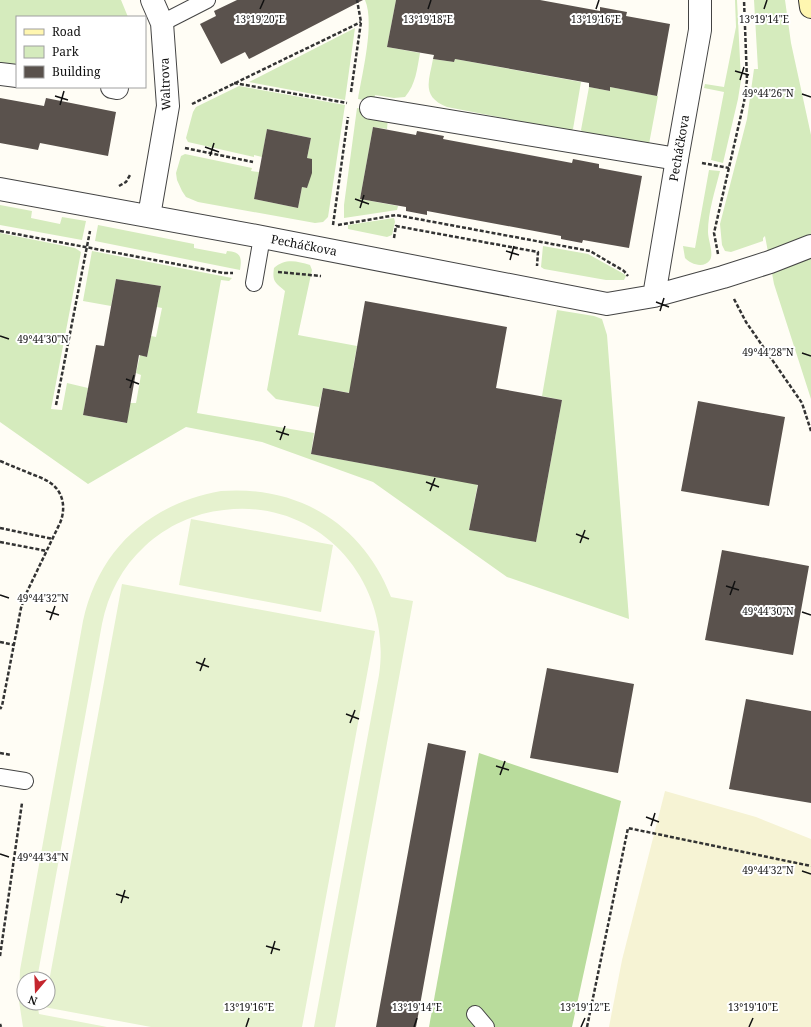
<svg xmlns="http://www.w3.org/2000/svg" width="811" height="1027" font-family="'Noto Serif',serif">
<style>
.farmland{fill:#f6f3d4}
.green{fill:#d5ebbd}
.forest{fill:#b9dc9c}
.pitch{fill:#e6f2cf}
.building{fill:#5a524d}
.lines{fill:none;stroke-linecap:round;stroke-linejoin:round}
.service-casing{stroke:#444;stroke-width:18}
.pedestrian-casing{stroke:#444;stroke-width:24}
.minor-casing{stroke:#444;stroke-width:24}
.secondary-casing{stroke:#333;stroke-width:24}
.path{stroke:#333;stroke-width:2.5;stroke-dasharray:4 2;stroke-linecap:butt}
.service{stroke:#fff;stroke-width:16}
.pedestrian{stroke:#fff;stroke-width:22}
.minor{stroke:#fff;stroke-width:22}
.secondary{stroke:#fff6b0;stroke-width:22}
.ticks{fill:none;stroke:#111;stroke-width:1.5}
.labels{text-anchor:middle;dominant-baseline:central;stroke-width:4;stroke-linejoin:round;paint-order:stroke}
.street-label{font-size:12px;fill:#111;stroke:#fff}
.ticks-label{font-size:10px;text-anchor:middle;fill:#111;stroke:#fff;stroke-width:4;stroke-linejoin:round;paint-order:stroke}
</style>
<rect width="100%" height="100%" fill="#fffdf5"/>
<!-- farmland -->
<path class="farmland" d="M665 791 756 817 811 839V1027H609L622 960Z"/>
<!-- green -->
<path class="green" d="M0 0H121L128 17H17V64L0 63Z
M365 0H396L387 47 420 53C417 69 416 84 405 97L394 98 375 95 374 102 358 99C362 74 375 23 365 0Z
M735 0H737L741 80 738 99 723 163 711 160 724 92 704 88 705 84 724 87 736 27Z
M754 0H785L791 43 811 135V399L774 284 765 236 763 238V241L731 252 725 251 722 245 720 224 747 119 754 69H758Z
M355 28 345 100 249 82Z
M433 59 454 62 455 59 581 82 573 129 570 131 447 107C421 97 429 81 433 59Z
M239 86 345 105 328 217 323 222 315 223 198 202 186 197 182 191 177 180 176 173 181 156 185 154 252 168 251 171 259 172 254 199 298 208 302 187 307 188 312 160 307 158 311 138 267 129 262 157 254 155V157L188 142 186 138 193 112 196 107Z
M589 87 610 91V87L658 96 649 144 583 133 581 130Z
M357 108 373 111 388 118 387 129 373 127 360 199 398 206 397 210 344 218V205Z
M709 170 720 171C715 191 708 212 708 232 708 240 714 253 710 260 704 269 690 264 685 258L683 246 695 248Z
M0 205 32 211 31 218 60 224 62 217 86 221 82 240 0 225Z
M394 218 395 222 392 235 387 237 348 229V225Z
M98 225 194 244V248L226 254 227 251C241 252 242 257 240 270L95 241Z
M0 233 75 248 81 252 51 409 62 410 67 383 88 388 83 415 126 423 130 403H136L141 375 136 373 140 355 147 357 151 336 156 337 162 308 157 307 161 286 116 279 111 306 83 301 92 251 232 278 229 281 221 280 197 413 314 433 311 454 453 480 465 414 323 388 319 407 276 399 267 390 285 291C275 282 272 282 274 268 285 258 297 261 310 265L312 270 298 335 357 346 353 368 495 394 469 530 536 542 562 400 542 396 557 310 594 316 602 319 607 335 629 619 507 577 373 482 262 442 186 427 88 484 0 422Z
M543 246 588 254 624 274 626 276 624 280H606L544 269 541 267Z"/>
<!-- forest -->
<path class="forest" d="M479 753 621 801 572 1027H429Z"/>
<!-- pitch -->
<path class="pitch" d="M221 491C298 485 363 524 391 597L413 601 335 1027H314L379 675C393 582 320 498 224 510 194 513 167 526 145 546 122 567 108 594 102 624L37 979H24V1003H37L39 1014 107 1027H23L19 1001 20 970 83 621C99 549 149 504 221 491Z
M191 519 333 545 321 612 179 585Z
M122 584 375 631 302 1027H151L44 1007 45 1003H48V987Z"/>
<!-- building -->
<path class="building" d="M237 0H363L249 59 245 52 221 64 200 24 216 16 214 11Z
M396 0H540L600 11V7L627 12 626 16 670 24 657 96 610 87V91L589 87V83L455 59 454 62 433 59 434 55 387 47Z
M0 98 44 106 46 98 116 112 108 156 40 143 38 150 0 143Z
M373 127 416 135 417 131 444 136 443 139 572 163 573 159 599 164V168L642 176 629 248 583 240 582 243 561 239V236L427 211V215L406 211V207L360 199Z
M267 129 311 138 307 158 312 159V173L307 188 302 187 298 208 254 199Z
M116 279 161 286 147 357 139 355 127 423 83 415 96 345 104 346Z
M365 301 507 327 496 388 562 400 536 542 469 530 478 485 311 454 323 388 349 393Z
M698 401 785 417 769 506 681 491Z
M722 550 809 566 793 655 705 640Z
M547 668 634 684 618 773 530 758Z
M746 699 811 711V803L729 789Z
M428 743 466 751 416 1027H376Z"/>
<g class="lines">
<!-- service casing -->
<g class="service-casing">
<path id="service" d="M162 23 207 0
M254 283 262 237
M0 777 25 781
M475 1014 486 1027"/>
</g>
<!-- pedestrian casing -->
<g class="pedestrian-casing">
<path id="pedestrian" d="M371 108 677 159"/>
</g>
<!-- minor casing -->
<g class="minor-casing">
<path id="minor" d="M0 74 17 76
M112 87 117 88
M0 189 262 237 607 304 654 296 723 277 770 262 811 246
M149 216 168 106 162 23 152 0
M654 296 677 159 700 30V0"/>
</g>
<!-- secondary casing -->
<g class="secondary-casing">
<path id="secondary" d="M810 0 811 7"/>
</g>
<!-- path -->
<path class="path" d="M234 83 347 103
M351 92 361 22 357 0
M192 104 361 22
M185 148 253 162
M702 163 729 168
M119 186 126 182 130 175
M333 225 348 117
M338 225 396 215 590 251 624 271 628 276
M0 231 224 273H233
M394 238 396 226 538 252 537 266
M718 254 714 233 744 102 747 80 744 0
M278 272 321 276
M734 299 746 322 802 403 811 431
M56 405 90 231
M0 461C10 465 19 469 29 473 36 476 43 478 49 482 64 491 66 509 60 523L25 596 21 608 2 706 0 709
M0 528 53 539
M0 542 47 551
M0 642 14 645
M0 753 11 755
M0 956 22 803
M0 1024 1 1027
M587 1027 628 828 811 866"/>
<!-- service -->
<use href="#service" class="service"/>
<!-- pedestrian -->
<use href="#pedestrian" class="pedestrian"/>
<!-- minor -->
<use href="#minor" class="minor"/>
<!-- secondary -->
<use href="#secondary" class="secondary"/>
</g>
<!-- ticks -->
<path class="ticks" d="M260 9 264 0M428 9 431 0M596 9 599 0M764 9 767 0M735 71 749 75M740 80 744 67M802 94 811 97M55 96 68 100M60 105 64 91M205 147 219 152M210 156 214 143M355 199 369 204M360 208 364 195M506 251 519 255M510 260 514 246M656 302 669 307M660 311 664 298M0 336 9 339M802 353 811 356M126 379 139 384M130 388 134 375M276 431 289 435M280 440 285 426M426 482 439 487M430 491 435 478M576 534 589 539M580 543 585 530M726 586 739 590M0 595 9 598M730 595 735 581M46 611 59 615M802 612 811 615M50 620 55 606M196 662 209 667M200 671 205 658M346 714 359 719M350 723 355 710M496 766 509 770M500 775 505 761M646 817 659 822M651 826 655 813M0 854 9 857M802 871 811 874M116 894 129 898M121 903 125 890M266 946 280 950M271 954 275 941M246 1027 249 1018M414 1027 417 1018M581 1027 585 1018M749 1027 753 1018"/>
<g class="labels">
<!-- street labels -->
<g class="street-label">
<text transform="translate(165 84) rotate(-92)">Waltrova</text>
<text transform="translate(679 148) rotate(-80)">Pecháčkova</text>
<text transform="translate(304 245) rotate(11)">Pecháčkova</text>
</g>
</g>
<g class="ticks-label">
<text x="260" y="23">13°19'20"E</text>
<text x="428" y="23">13°19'18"E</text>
<text x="596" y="23">13°19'16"E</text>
<text x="764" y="23">13°19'14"E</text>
<text x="768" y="97">49°44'26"N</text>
<text x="43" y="343">49°44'30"N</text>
<text x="768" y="356">49°44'28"N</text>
<text x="43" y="602">49°44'32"N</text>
<text x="768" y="615">49°44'30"N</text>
<text x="43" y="861">49°44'34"N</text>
<text x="768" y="874">49°44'32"N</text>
<text x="249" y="1011">13°19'16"E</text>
<text x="417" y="1011">13°19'14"E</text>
<text x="585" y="1011">13°19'12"E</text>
<text x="753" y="1011">13°19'10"E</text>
</g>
<!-- legend -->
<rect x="16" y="16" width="130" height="72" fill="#ffffff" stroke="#a0a0a0"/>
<rect x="24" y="29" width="20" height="6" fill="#fff6b0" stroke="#a0a0a0"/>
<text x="52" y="36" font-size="12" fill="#111111">Road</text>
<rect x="24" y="46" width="20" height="12" fill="#d5ebbd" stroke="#a0a0a0"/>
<text x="52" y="56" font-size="12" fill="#111111">Park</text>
<rect x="24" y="66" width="20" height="12" fill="#5a524d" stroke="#a0a0a0"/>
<text x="52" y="76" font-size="12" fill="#111111">Building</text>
<!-- north arrow -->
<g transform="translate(36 991) rotate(199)"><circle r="19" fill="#ffffff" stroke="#a0a0a0"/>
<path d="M0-3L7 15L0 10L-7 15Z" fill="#c4262e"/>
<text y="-6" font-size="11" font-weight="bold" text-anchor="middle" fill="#111111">N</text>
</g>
</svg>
